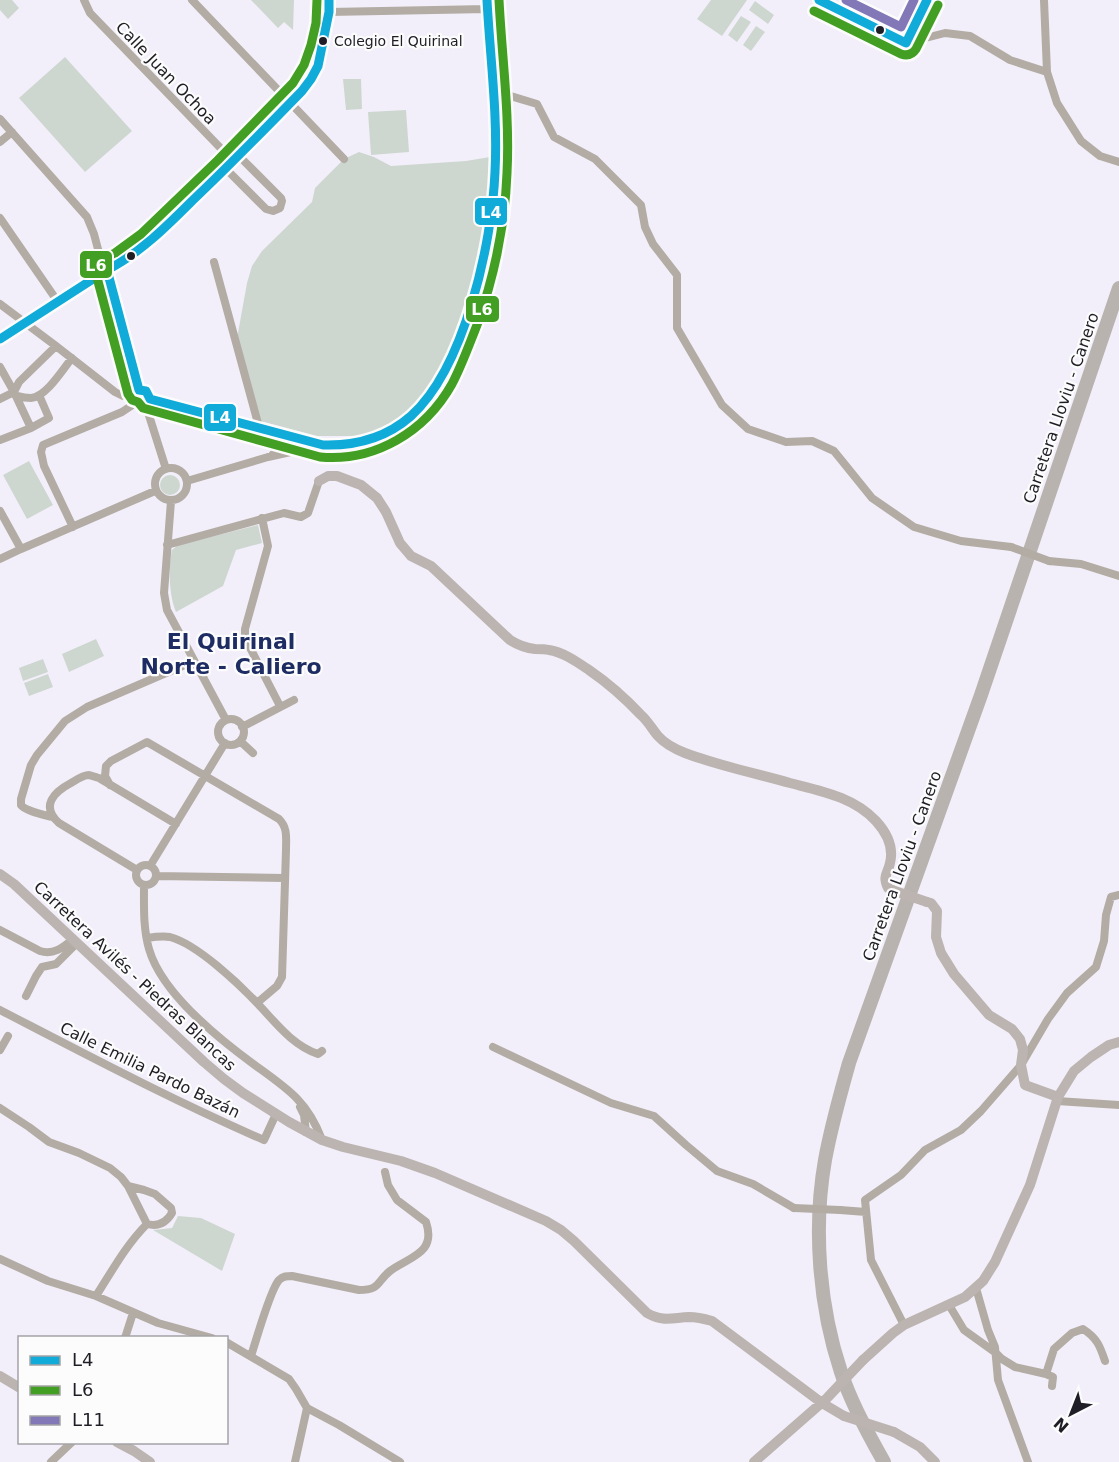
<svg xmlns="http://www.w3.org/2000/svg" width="1119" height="1462" font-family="'DejaVu Sans',sans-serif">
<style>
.green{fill:#cdd7d0}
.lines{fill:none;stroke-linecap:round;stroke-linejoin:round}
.street{stroke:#b3aca4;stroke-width:8}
.secondary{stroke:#bcb4b0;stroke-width:10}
.highway{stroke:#b9b3af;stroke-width:14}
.street-bridge{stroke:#b3aca4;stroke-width:8}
.secondary-bridge{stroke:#bcb4b0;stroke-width:10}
.bus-1-casing{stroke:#fcfcfc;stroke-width:14}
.bus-2-casing{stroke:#fcfcfc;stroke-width:14}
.bus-3-casing{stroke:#fcfcfc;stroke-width:14}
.bus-1{stroke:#11abd9;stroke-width:9}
.bus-2{stroke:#429f23;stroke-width:9}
.bus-3{stroke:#8278b7;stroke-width:9}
.bus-dot{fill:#1f1d25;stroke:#fcfcfc;stroke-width:2}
.labels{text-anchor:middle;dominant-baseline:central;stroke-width:4.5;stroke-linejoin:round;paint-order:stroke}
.bus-label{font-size:14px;fill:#1f1d25;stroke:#fcfcfc;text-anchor:start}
.street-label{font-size:16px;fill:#1f1d25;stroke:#fcfcfc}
.district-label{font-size:22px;font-weight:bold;fill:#1e2c64;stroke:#fcfcfc}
.line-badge{stroke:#fcfcfc;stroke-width:2}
.badge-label{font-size:16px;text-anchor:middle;font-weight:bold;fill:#fff}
</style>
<rect width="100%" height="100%" fill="#f2effa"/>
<!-- green -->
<path class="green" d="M0 0H12L19 8 8 19 0 10Z
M251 0H294L293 30 284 22 278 28Z
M711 0H747L722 36 697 19Z
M755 1 774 15 768 24 749 10Z
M741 16 751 22 737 42 728 35Z
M756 26 765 32 751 51 743 45Z
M65 57 132 131 85 172 19 98Z
M343 79H361L362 109 346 110Z
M406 110 409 152 371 155 368 112Z
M359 152 374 157 391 166 466 161 496 156 487 243 448 367 424 403 377 438 349 436H317L260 421 236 344 247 283 252 266 262 251 312 202 315 188 344 159Z
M29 461 53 505 27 519 3 475Z
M160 485a10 10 0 1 1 20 0a10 10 0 1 1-20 0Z
M258 525 262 543 236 550 223 586 176 612C169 596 168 567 172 550L178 545Z
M96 639 104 656 69 672 62 654Z
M43 659 48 672 23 681 19 668Z
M48 674 53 687 29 696 24 683Z
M178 1216 201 1218 235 1234 222 1271 153 1230 172 1228Z"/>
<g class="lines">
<!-- street -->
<path class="street" d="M84 0 90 13 234 162
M192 0 344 159
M1044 0 1047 72 1057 103 1081 141 1100 156 1119 162
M329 12 487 9
M906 43 945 33 970 36 1010 60 1047 72
M494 91 537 104 554 137 595 159 641 205 645 227 653 244 677 275V328L722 405 748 429 786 442 812 441 834 451 872 498 914 527 961 541 1011 547
M0 119 87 217 94 234 99 253 112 285 139 390
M0 142 12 132
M226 169 266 209 273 211 280 208 282 201 281 198 239 156
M0 218 58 302
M214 262 259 427
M0 304 56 346 115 392 123 396H132
M0 339 107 270 121 263 149 243 226 169 302 91 311 79 318 66 329 12V0
M0 367 14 392 0 399
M39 395 49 418 31 428 14 392 19 382 56 346
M17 396C21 397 27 398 31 398 46 397 63 369 72 358
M150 399 323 445C352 447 371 443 396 427 401 423 407 420 411 416 436 394 449 366 460 336 483 277 496 213 496 150 495 100 489 50 487 0
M146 406 166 469
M0 440 31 428
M273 454C280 449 283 447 282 439L277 433
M155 484a16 16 0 1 1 32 0a16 16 0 1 1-32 0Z
M187 481 268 457 322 445
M171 501 164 593 167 610 226 720
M0 511 21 549 155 491
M262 518 268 546 245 629V638L280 706
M73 527 44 466 41 452 43 445 122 412 134 404
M167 545 284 513 301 517 308 513 319 481
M0 559 21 549
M1049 561 1081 564 1119 576
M218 732a13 13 0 1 1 26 0a13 13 0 1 1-26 0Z
M242 727 294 700
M240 741 253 753
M110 785 105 776 106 766 111 761 147 742 279 819C288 828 286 838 286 850L282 977 277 986 257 1003
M52 817C45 815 25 811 21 805 21 803 21 801 21 799L31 765 37 755 65 721 87 707 194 661
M136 875a10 10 0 1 1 20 0a10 10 0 1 1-20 0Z
M150 866 225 743
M137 870 59 823C40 806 54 792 71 783 76 780 83 775 89 775 90 775 98 778 99 778L176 824
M156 876 285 878
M144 885C144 906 143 928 149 949 162 994 219 1039 256 1066 288 1089 308 1102 322 1140
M0 930 40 951C53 955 63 948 73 939
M147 938C154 937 163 936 170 937 197 944 239 984 258 1004 276 1023 292 1045 318 1054L322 1051
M26 996 36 976 42 967 56 964 77 943
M0 1010C87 1055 174 1101 264 1140L276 1114
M493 1047 611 1103 654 1116 686 1145 717 1171 753 1184 794 1208
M0 1050 8 1036
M1057 1101 1119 1105
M300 1107 304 1115 306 1132
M0 1108 29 1127 49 1142 79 1153 110 1168 121 1177 128 1186 144 1190 155 1194 171 1208 172 1213C166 1223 158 1227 147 1224 126 1245 112 1271 96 1296
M128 1186 147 1224
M840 1210 866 1212
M0 1259 48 1281 96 1296 158 1323 212 1338
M976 1288 988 1330 995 1347 998 1380 1028 1462
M949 1305 964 1330 996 1353 1002 1359 1015 1367 1046 1374 1053 1377 1052 1386
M904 1325 871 1260 865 1200 901 1175 925 1150 961 1130 981 1111 1021 1065 1048 1019 1067 993 1096 967 1104 941 1106 915 1111 897 1119 895
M125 1338 133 1313
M226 1342 289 1379 296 1389 307 1408 339 1425 400 1462
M251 1356C256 1341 270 1290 279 1280 283 1276 287 1276 292 1276L359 1290C381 1290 376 1282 390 1271 408 1257 437 1254 426 1222L397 1200 388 1185 385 1172
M1046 1374 1054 1349 1072 1333 1083 1329C1097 1338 1100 1346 1105 1361
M51 1462 72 1442
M295 1462 307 1408"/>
<!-- secondary -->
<path class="secondary" d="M319 481 328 476H337L361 485 377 498 386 512 400 543 411 556 431 566 510 640C518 645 525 648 535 649 540 649 545 649 549 650 563 652 577 662 589 670 608 683 625 698 641 715 648 721 652 729 658 736 665 744 675 749 685 753 719 766 755 773 790 783 821 791 854 797 876 821 886 832 894 847 890 863 888 874 882 875 888 888L892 890
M0 874 14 884 204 1062 224 1079 243 1093 289 1122 322 1140 343 1147 401 1161 435 1173 546 1221 561 1230 574 1241 647 1313C663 1322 671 1318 689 1317 697 1317 705 1319 712 1321L822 1403 844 1416
M927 902 931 903 937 911 936 937 941 953 954 974 989 1015 1012 1029 1020 1039 1023 1050 1021 1065 1025 1085 1058 1097
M863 1360 893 1333 904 1325 965 1297 983 1281 995 1262 1030 1185 1058 1097 1074 1071 1091 1057 1109 1045 1119 1042
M0 1376 20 1388
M894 1432 920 1447 935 1462
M117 1442 134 1451 150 1462
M754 1462 826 1399"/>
<!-- highway -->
<path class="highway" d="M884 1462C868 1434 851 1403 841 1372 819 1306 813 1228 825 1160 831 1127 840 1095 849 1063L981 695 1119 288"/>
<!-- street-bridge -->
<path class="street-bridge" d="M1011 547 1049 561
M794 1208 840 1210"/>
<!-- secondary-bridge -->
<path class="secondary-bridge" d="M892 890 927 902
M828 1397 863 1360
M844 1416 894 1432"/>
<!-- bus-1 casing -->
<g class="bus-1-casing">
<path id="bus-1" d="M819 0 906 43 927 0
M107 270 139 390 146 391 150 399 323 445C356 446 386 438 411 416 465 367 492 243 495 172 498 115 490 57 487 0
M0 339 107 270C140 253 166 227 192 201 230 165 266 128 302 91L311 79 318 66 329 12V0"/>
</g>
<!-- bus-2 casing -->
<g class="bus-2-casing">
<path id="bus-2" d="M317 0 316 23 311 45 304 65 293 83 218 160 141 234 115 253 100 260 96 265 95 270 128 394 132 400 138 402 143 408 320 457C375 462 425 432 452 384 462 365 469 345 477 325 494 277 505 225 507 173 510 116 502 58 499 0
M814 11 901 54C907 56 912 55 916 49L938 5"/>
</g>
<!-- bus-3 casing -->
<g class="bus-3-casing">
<path id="bus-3" d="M846 0 901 27 914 0"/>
</g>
<!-- bus-1 -->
<use href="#bus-1" class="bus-1"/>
<!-- bus-2 -->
<use href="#bus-2" class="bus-2"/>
<!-- bus-3 -->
<use href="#bus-3" class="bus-3"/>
</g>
<!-- markers -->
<g class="bus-dot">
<circle cx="880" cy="30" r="5"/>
<circle cx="323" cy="41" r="5"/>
<circle cx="131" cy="256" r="5"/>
</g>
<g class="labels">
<!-- bus labels -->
<g class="bus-label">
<text x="334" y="41">Colegio El Quirinal</text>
</g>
<!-- street labels -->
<g class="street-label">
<text transform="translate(166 73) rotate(46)">Calle Juan Ochoa</text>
<text transform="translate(1061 408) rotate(-71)">Carretera Lloviu - Canero</text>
<text transform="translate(902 866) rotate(-70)">Carretera Lloviu - Canero</text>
<text transform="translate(135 976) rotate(43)">Carretera Avilés - Piedras Blancas</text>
<text transform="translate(150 1070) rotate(26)">Calle Emilia Pardo Bazán</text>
</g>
<!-- district labels -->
<g class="district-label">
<text x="231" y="641">El Quirinal<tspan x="231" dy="25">Norte - Caliero</tspan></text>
</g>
</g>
<g class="line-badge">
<rect x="474" y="197" width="34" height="29" rx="6" fill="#11abd9"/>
<rect x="79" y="250" width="34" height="29" rx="6" fill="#429f23"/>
<rect x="465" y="295" width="35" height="28" rx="6" fill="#429f23"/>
<rect x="203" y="403" width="34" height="29" rx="6" fill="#11abd9"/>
</g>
<g class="badge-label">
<text x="491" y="218">L4</text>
<text x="96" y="271">L6</text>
<text x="482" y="315">L6</text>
<text x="220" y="423">L4</text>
</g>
<!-- legend -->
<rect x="18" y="1336" width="210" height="108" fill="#fcfcfc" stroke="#a4a3a6" stroke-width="1.5"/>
<rect x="30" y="1356" width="30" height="9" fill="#11abd9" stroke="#a4a3a6" stroke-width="1.5"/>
<text x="72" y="1366" font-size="18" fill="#1f1d25">L4</text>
<rect x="30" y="1386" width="30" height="9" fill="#429f23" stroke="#a4a3a6" stroke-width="1.5"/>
<text x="72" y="1396" font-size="18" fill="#1f1d25">L6</text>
<rect x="30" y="1416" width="30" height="9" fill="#8278b7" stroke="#a4a3a6" stroke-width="1.5"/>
<text x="72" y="1426" font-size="18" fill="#1f1d25">L11</text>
<!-- north arrow -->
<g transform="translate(1071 1414) rotate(222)" stroke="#fcfcfc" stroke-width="4.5" paint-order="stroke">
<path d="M0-4.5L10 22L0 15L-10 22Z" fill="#1f1d25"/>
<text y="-9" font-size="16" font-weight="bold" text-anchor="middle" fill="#1f1d25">N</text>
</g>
</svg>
